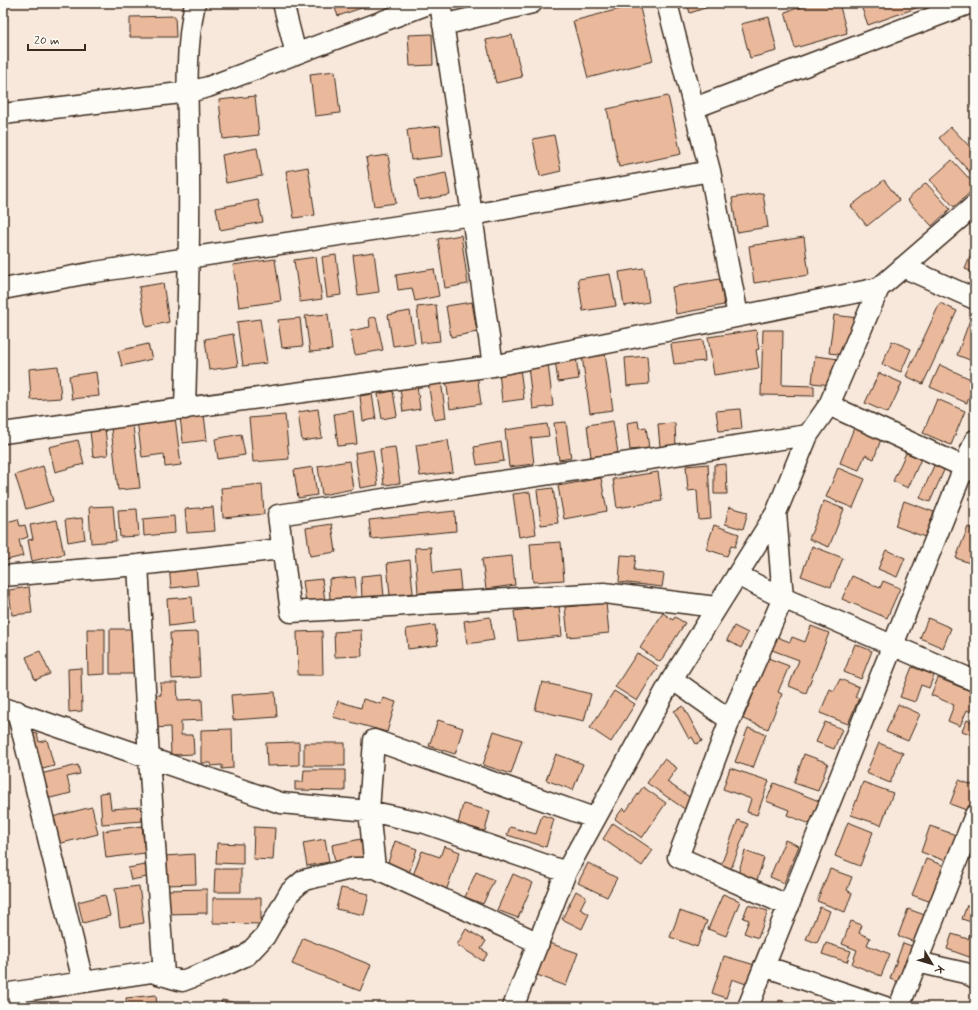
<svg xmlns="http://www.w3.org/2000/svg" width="978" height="1010" font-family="Mynerve,sans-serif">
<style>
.building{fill:#eab99b;stroke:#3b2a1e}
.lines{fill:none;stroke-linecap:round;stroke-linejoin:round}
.minor-casing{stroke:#3b2a1e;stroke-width:23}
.minor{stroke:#fdfcf7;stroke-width:20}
</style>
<rect width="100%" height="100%" fill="#f7e8db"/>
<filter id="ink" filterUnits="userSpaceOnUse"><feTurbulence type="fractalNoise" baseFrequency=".025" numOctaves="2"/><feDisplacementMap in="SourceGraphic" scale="8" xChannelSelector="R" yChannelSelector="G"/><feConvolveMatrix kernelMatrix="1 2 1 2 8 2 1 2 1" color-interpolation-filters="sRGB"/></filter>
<g filter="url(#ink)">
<!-- building -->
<path class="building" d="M333 3H369L370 5 338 16Z
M687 3H717V4L690 13Z
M814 3H839L847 33 795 48 785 12Z
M860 3H917L919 7 868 25Z
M639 4 653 61 588 78 573 21Z
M175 16 176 37H130V17Z
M769 17 777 51 750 58 741 24Z
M432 34 433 65 410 66 408 35Z
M512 35 522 77 496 83 486 40Z
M335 71 340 113 315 116 310 74Z
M255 96 259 135 223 139 219 100Z
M668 96 681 154 619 167 607 109Z
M440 126 443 156 411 160 407 130Z
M951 127 970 147 975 143V178L939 138Z
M554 135 561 171 540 176 533 139Z
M257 148 262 176 226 183 222 155Z
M388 155 396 203 374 206 366 158Z
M952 160 975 185V188L954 207 930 180Z
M308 167 315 215 294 218 286 171Z
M446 173 450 195 419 200 415 179Z
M884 180 899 200 867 226 851 206Z
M926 183 950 209 932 226 907 200Z
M763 193 768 227 737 232 732 198Z
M258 200 263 222 220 230 216 208Z
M461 235 468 284 445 288 438 239Z
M804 237 809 275 754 283 749 246Z
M975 244V273L965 269Z
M374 252 379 292 358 295 353 255Z
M336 255 341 295 327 297 322 257Z
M316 257 322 299 300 302 294 260Z
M275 259 281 301 239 307 233 265Z
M644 268 649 302 624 306 619 272Z
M434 269 439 296 415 301 412 288 398 290 396 275Z
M610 274 616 306 583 311 578 279Z
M720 279 724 305 676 314 672 287Z
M163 283 169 322 146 327 139 287Z
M472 302 477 332 451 337 446 306Z
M940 303 957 311 923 384 906 376Z
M436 305 440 341 421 343 417 307Z
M410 311 415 343 393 346 388 315Z
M328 314 332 350 310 352 305 316Z
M834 315 858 318 846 355 829 353Z
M376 317 383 350 355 355 350 331 370 327 369 318Z
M971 317 975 319V362L957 355Z
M300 318 303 346 282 348 278 320Z
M260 319 267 363 243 366 237 322Z
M756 330 759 349 756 350 759 368 714 375 708 337Z
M763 330H783L782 385 814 386V396L761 395Z
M233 334 238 366 209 370 205 339Z
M703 340 705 361 674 364 671 344Z
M892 341 911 349 901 372 882 364Z
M148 344 152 359 122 366 118 351Z
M605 353 613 410 590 413 582 356Z
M647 356 649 384 627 386 625 358Z
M815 356 839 359 831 385 812 383Z
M576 357 579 379 558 382 555 360Z
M548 364 553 406 533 409 528 366Z
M940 365 975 381 967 403 930 387Z
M58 366 61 398 31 400 29 369Z
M520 368 524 399 502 402 499 371Z
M96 372 99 396 72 399 69 376Z
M879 373 902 383 888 413 865 403Z
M477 374 481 404 450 409 446 379Z
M441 380 446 418 434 420 428 382Z
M417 385 420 409 403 412 400 388Z
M393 391 397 416 382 419 378 394Z
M372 394 376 419 363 421 360 396Z
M937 399 965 411 951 445 923 433Z
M318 409 322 438 302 441 298 412Z
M740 409 742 429 719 431 716 411Z
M353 411 357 444 338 446 334 414Z
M204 414 207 440 183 443 180 416Z
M285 415 289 459 253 462 249 418Z
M175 417 181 465 165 467 164 454 142 457 137 421Z
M613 421 618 453 591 457 587 425Z
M638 421 639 428 646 427 649 448 630 450 627 423Z
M566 422 571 458 559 460 554 423Z
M675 423 676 446 660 447 658 424Z
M547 424 549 436 531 438 534 464 509 467 505 430Z
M133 425 140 488 118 490 111 428Z
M854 428 881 439 874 459 865 455 859 470 840 463Z
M105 429 108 455 93 457 90 431Z
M241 434 245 455 218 459 215 439Z
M78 440 84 464 55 472 49 447Z
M448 440 453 472 420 476 416 445Z
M501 442 504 461 477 465 474 447Z
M395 447 400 483 384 485 380 449Z
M373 450 378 485 360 488 355 453Z
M906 453 921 459 908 488 893 481Z
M349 461 353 489 322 495 318 466Z
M935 463 945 468 930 502 920 498Z
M708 464 711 519 699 520 697 490 688 491 686 466Z
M726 464 727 494H714V465Z
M43 466 53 501 26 509 15 475Z
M313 467 317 495 298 498 294 470Z
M838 468 865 479 853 508 826 497Z
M658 472 662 501 617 508 613 479Z
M601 478 607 511 564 519 558 486Z
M262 484 264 514 223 518 221 488Z
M553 488 558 523 541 525 537 490Z
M530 492 536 534 519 537 513 494Z
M824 501 844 509 829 547 809 539Z
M904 501 934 512 925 537 895 526Z
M113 506 116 541 91 543 89 507Z
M213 507 215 531 187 533 185 509Z
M729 507 748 512 743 529 725 524Z
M137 509 139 536 120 537 118 510Z
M455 511 456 531 371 539 369 520Z
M174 516 175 533 144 536 143 519Z
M82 518 85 539 68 542 65 520Z
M18 519 20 526 25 525 28 537 19 540 23 556 3 561V523Z
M57 520 64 554 32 561 28 540 33 539 30 525Z
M332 524 336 552 310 556 306 528Z
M714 525 739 534 735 547 731 546 727 556 706 549Z
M968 527 975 530V565L956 558Z
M561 542 564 580 533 582 530 544Z
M812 546 843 558 831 587 801 576Z
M431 547 433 573 459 570 461 590 418 593 415 548Z
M886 550 905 558 897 577 878 569Z
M621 555 636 556 634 570 664 574 662 587 619 582Z
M512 556 515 585 486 589 482 559Z
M410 560 413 593 390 596 387 563Z
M195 562 198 585 171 588 169 565Z
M382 574 384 597 362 599 361 576Z
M852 576 880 588 883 581 900 588 887 618 842 599Z
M355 577 357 599 330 601 329 579Z
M322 579 325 601 306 603 303 581Z
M29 587 32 613 12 615 9 590Z
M3 596H5L7 624H3Z
M192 597 194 623 169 626 167 599Z
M606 603 609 633 568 637 565 607Z
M559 606 562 636 518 641 514 611Z
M663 613 673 620 675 617 685 623 660 662 640 648Z
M490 617 494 640 467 644 464 621Z
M928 618 951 628 943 648 920 638Z
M435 625 438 645 408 649 406 629Z
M734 626 748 633 741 648 727 640Z
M811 626 829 633 806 693 789 686 799 660 772 650 777 637 790 642 792 637 805 642Z
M87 629H105V674L88 675Z
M110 629H133L134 674H110Z
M361 630 362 656 335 657 334 632Z
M322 631 323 675H298L297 632Z
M198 632 200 677 172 679 170 633Z
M855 644 872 651 861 679 844 672Z
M40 651 50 674 35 680 26 657Z
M637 653 658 666 637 701 615 687Z
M768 658 789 666 778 692 782 694 768 729 743 719Z
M912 667 934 675 929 688 921 685 915 702 900 697Z
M81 668 82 711 69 712 68 669Z
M938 678 975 693V704L971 712 967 710 960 726 948 721 954 705 931 695Z
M840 679 859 687 855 697 859 698 848 724 820 713 830 689 834 691Z
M542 682 591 694 584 721 535 710Z
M160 683H177L178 700 202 699 203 720 181 721V735H193L194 754 171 755 170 727 153 728 152 695H161Z
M614 691 635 704 611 742 590 728Z
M275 692 277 717 233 720 231 695Z
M383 698 396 702 387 732 333 717 338 701 361 708 363 699 381 704Z
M898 704 920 714 908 741 886 732Z
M683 706 702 741 696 744 692 737 689 739 674 711Z
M438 720 463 728 455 754 429 746Z
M967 720 975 723V736L962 731Z
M825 722 842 729 834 749 816 742Z
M748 728 766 734 753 768 735 762Z
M232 729 233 768 222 769V765L211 766V763H201V730Z
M494 731 522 740 511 774 483 765Z
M37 733 39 742 47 740 54 766 35 771 25 736Z
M299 742V765L267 766 266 743Z
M304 743H345V766H304Z
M879 743 903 753 890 783 866 773Z
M556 754 583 764 573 790 546 780Z
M804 754 828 763 818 791 794 783Z
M664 759 677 768 667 782 697 802 689 812 647 783Z
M78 765 80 774 67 777 71 793 42 800 36 775Z
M730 768 769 781 757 815 747 812 751 799 723 789Z
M304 770H345V791L295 790V782H303Z
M959 780 975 786V796L969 811 950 804Z
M863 782 893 793 881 825 851 815Z
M774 783 819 801 810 824 787 815 789 810 766 801Z
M643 787 666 803 642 838 615 819 623 808 626 811Z
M109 792 111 809 141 807 142 821 102 824 100 793Z
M463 804 490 811 485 831 458 824Z
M92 807 98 834 54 845 48 818Z
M542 815 554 819 546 847 507 835 510 827 536 834Z
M738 820 748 824 731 869 721 865Z
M848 822 873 832 860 866 835 856Z
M613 823 653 850 642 866 603 839Z
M142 826 145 853 106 858 103 831Z
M930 826 959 836 949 862 921 852Z
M254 827 275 828 273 860 253 859Z
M366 838 370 857 335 863 332 845Z
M325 839 329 862 307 866 303 843Z
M785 840 799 846 784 883 770 877Z
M395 841 417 849 408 876 386 869Z
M217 843 243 844V864L216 863Z
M444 846 460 852 446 891 412 878 422 851 440 857Z
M745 851 764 858 757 880 738 874Z
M195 854 196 884 166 885 165 856Z
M926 859 948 867 934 903 912 895Z
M588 863 617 878 607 897 578 883Z
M145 865 147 877 131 880 128 868Z
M215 869H241V892H214Z
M830 869 852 877 847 890 852 893 845 912 817 901Z
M476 872 494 880 483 904 465 897Z
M513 874 533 883 518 918 497 910Z
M139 886 144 923 120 927 115 889Z
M341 888 369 894 364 915 336 909Z
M207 889V913L167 914 166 890Z
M576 891 586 897 580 909 589 914 582 929 562 919Z
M723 894 740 901 726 936 708 929Z
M105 895 110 916 83 923 78 902Z
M213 898H261V924L213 923Z
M748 905 768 911 758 938 744 933 749 920 743 918Z
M967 905 975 908V959L947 949 952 934 968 939 974 923 962 919Z
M820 907 830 911 817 943 806 939Z
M908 909 930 917 920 944 898 936Z
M680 911 707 921 697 947 670 937Z
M851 921 862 925 859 933 870 938 867 945 890 954 881 976 852 964 857 950 842 944Z
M466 929 486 941 481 949 488 953 483 961 457 945Z
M303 938 371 965 360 991 292 964Z
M549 943 578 953 566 986 537 975Z
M826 943 851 951 847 962 822 954Z
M903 943 918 948 904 984 890 979Z
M724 956 755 965 749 985 732 979 726 998 712 993Z
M156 995 157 1007H127L126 998Z
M222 1000 254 1007H220Z
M779 1000 804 1006 803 1007H778Z"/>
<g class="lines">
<!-- minor casing -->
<g class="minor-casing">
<path id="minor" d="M283 3 296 54
M440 3 472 215 493 366
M667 3 710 171 738 316
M443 25 532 3
M694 108 971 3
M3 114 189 92 208 87 431 3
M903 267 975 299
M3 289 95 272 472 215 710 171
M829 405 975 472
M185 409C187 331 190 253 189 175 189 120 183 57 195 3
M3 433 493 366 879 288
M776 513 783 598 730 720 678 857 789 906
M138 565 149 759 164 975
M737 575 783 598 975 681
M3 576 138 565 281 549
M716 607 604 593 291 612 278 515 808 435
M672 679 730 720
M3 708 281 803 369 811 425 823 566 872
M17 711 83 981
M375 868 369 811 374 740 594 818
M917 962 965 973 975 978
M764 966 885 1007
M3 994 151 972 182 981 228 964 247 955 265 936 290 892 304 880 354 868H375L539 943
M513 1007 566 872 672 679 776 513 808 435 829 405 879 288 975 205
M748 1007 975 440
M899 1007 975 815"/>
</g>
<!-- minor -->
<use href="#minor" class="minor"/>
</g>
</g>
<!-- margin -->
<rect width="978" height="1010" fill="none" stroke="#fdfcf7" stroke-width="16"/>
<rect x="8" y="8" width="962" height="994" fill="none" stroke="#3b2a1e" stroke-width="1.5" filter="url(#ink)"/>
<!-- north arrow -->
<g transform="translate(932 964) rotate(128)" stroke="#fdfcf7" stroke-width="3" paint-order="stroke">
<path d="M0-3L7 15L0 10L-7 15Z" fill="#3b2a1e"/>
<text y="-6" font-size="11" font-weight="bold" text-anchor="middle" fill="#3b2a1e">K</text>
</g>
<!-- scale -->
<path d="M28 44v6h57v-6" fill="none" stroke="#3b2a1e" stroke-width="2"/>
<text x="34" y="44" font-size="12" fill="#3b2a1e" stroke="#fdfcf7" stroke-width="3" paint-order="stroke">20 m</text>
</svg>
